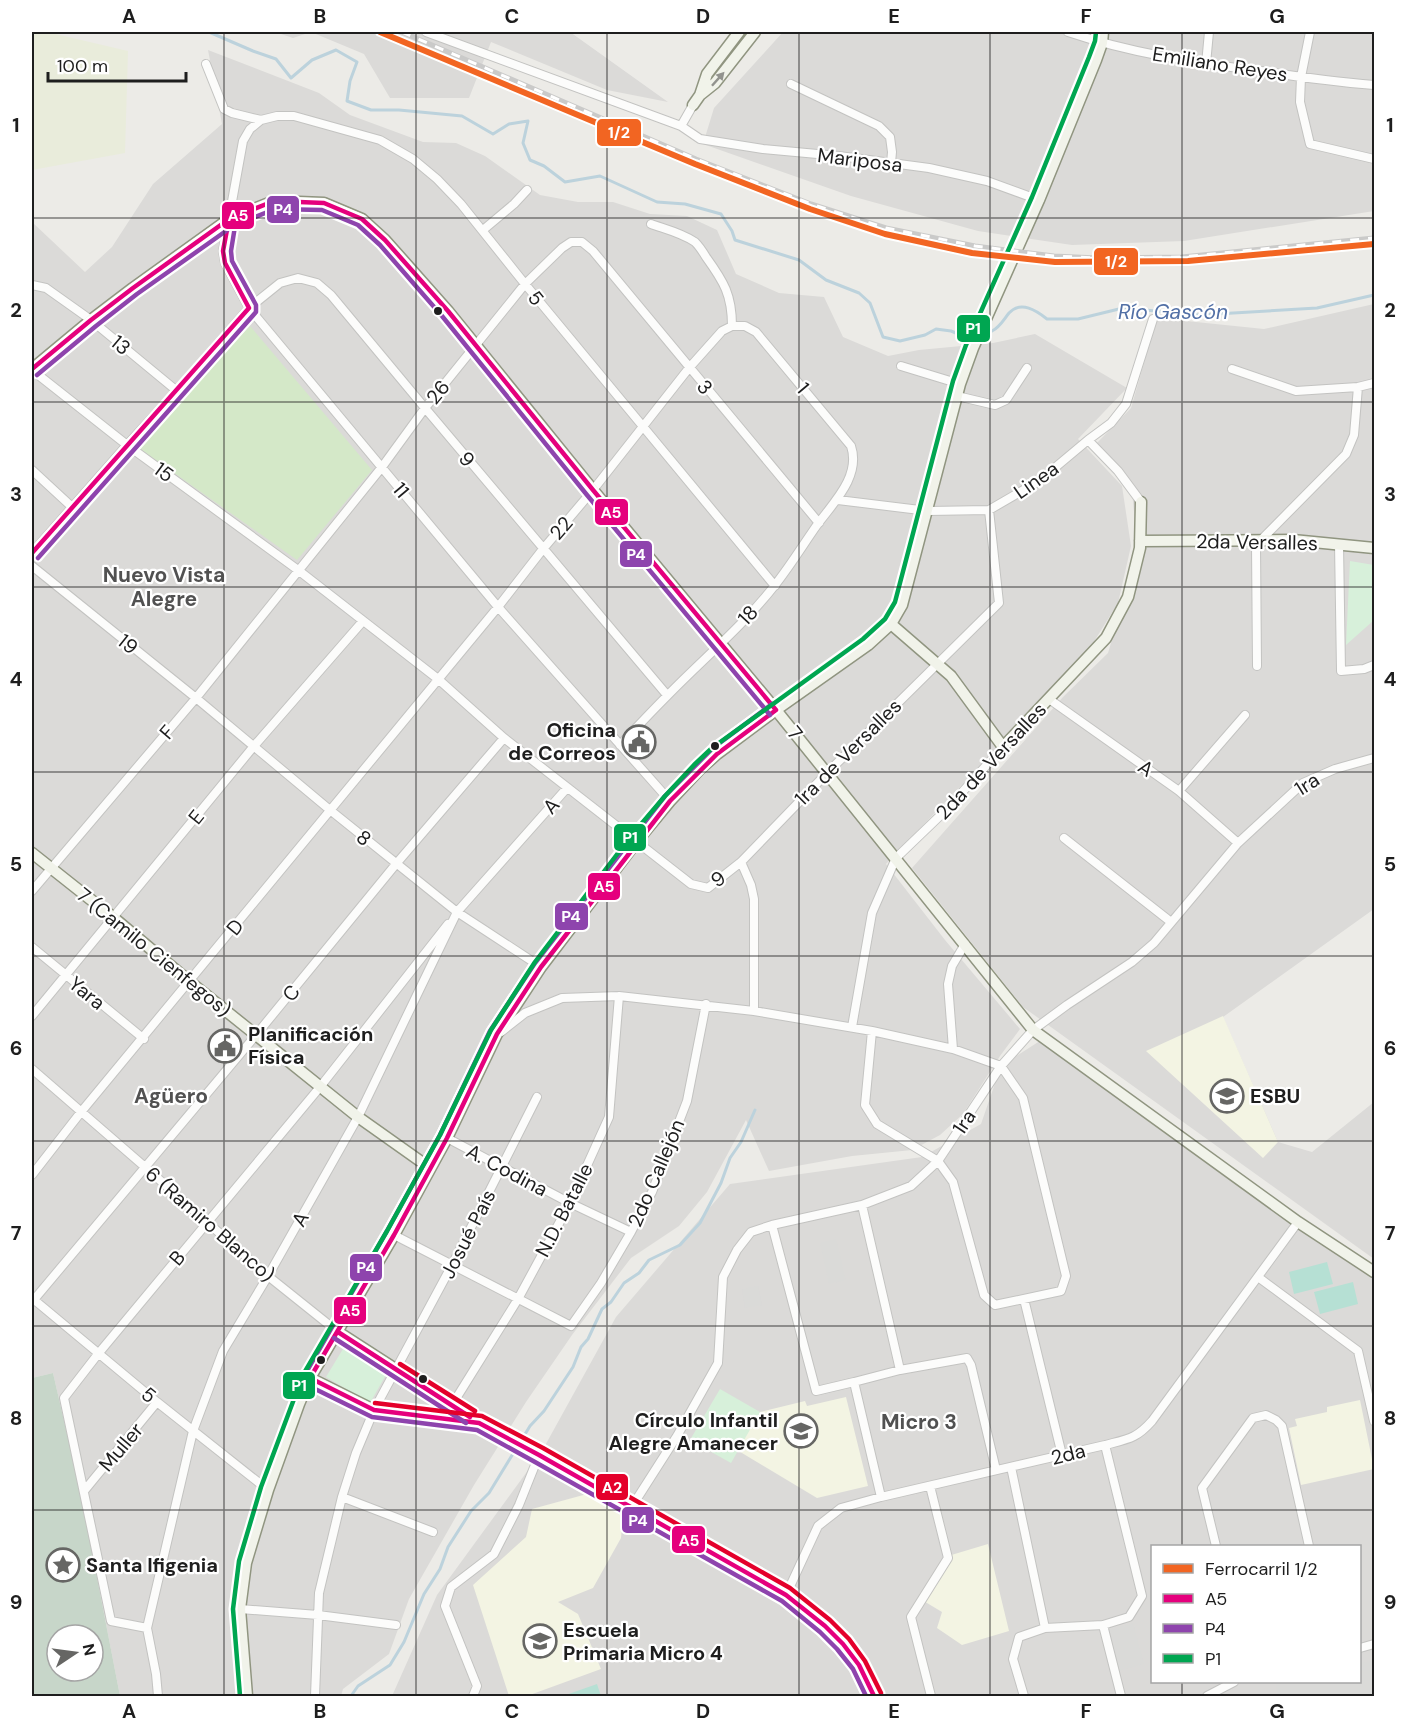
<svg xmlns="http://www.w3.org/2000/svg" width="1406" height="1728" font-family="'DM Sans',sans-serif">
<style>
.residential{fill:#dbdad8;fill-rule:evenodd}
.education{fill:#f3f4e3}
.religious{fill:#dadad8}
.farmland{fill:#e9ecdb}
.grass{fill:#d4e8c8}
.cemetery{fill:#c7d6c9;fill-rule:evenodd}
.park{fill:#d7f0da}
.pitch{fill:#b6e0d4}
.lines{fill:none;stroke-linecap:round;stroke-linejoin:round}
.stream{stroke:#bcd2dc;stroke-width:3}
.street-casing{stroke:#c3c3c1;stroke-width:10}
.secondary-casing{stroke:#909580;stroke-width:13}
.street{stroke:#fcfcfb;stroke-width:8}
.secondary{stroke:#f1f3ea;stroke-width:10}
.rail-casing{stroke:#cacac9;stroke-width:5}
.rail{stroke:#fff;stroke-width:3;stroke-dasharray:9;stroke-linecap:butt}
.bus-1-casing{stroke:#fff;stroke-width:9}
.bus-2-casing{stroke:#fff;stroke-width:9}
.bus-3-casing{stroke:#fff;stroke-width:9}
.bus-4-casing{stroke:#fff;stroke-width:9}
.bus-1{stroke:#e5007d;stroke-width:4.5}
.bus-2{stroke:#8e44ad;stroke-width:4.5}
.bus-3{stroke:#00a651;stroke-width:4.5}
.bus-4{stroke:#e4002b;stroke-width:4.5}
.rail-1-casing{stroke:#fff;stroke-width:10}
.rail-1{stroke:#f26522;stroke-width:6}
.oneway{fill:#92938e}
.grid{fill:none;stroke:#1e1e1e;stroke-width:1.5;stroke-opacity:0.55}
.bus-dot{fill:#1e1e1e;stroke:#fff;stroke-width:2}
.labels{text-anchor:middle;dominant-baseline:central;stroke-width:4.5;stroke-linejoin:round;paint-order:stroke}
.street-label{font-size:20px;fill:#1e1e1e;stroke:#fff}
.poi-label{font-size:20px;font-weight:bold;fill:#1e1e1e;stroke:#fff;text-anchor:start}
.water-label{font-size:21px;font-style:italic;fill:#5270a6;stroke:#fff}
.neighbourhood-label{font-size:21px;font-weight:bold;fill:#515151;stroke:#fff}
.line-badge{stroke:#fff;stroke-width:2}
.badge-label{font-size:16px;text-anchor:middle;font-weight:bold;fill:#fff}
.neatline{fill:none;stroke:#1e1e1e;stroke-width:2}
.grid-label{font-size:20px;text-anchor:middle;font-weight:bold;fill:#1e1e1e}
</style>
<rect width="100%" height="100%" fill="#ecebe7"/>
<!-- residential -->
<path class="residential" d="M275 32H570L668 102 607 90 491 42 469 98H390L364 54 311 32 293 38Z
M783 32H1374V211L1184 241 1072 245 978 231 851 196 703 144 714 108Z
M208 50 319 93 350 115 423 142 456 143 485 156 540 195 578 202H613L650 214 687 216 717 230 736 274 779 293 824 297 843 337 888 356 919 350 993 343 1035 334 1127 388 1078 439 1122 486 1131 546 1118 603 1085 656 886 864 945 940 1020 1029 1000 1056 963 1114 940 1135 912 1150 852 1156 769 1171 746 1120 707 1192 679 1226 631 1258 572 1335 526 1402 474 1485 409 1599 389 1654 343 1689 341 1696H120L81 1495 53 1373 32 1378V222L85 272 112 247 153 184 222 124Z
M1374 304V909L1223 1017 1278 1142 1312 1152 1374 1102V1259L1023 1007 912 868 1063 697 1108 653 1138 553 1131 481 1095 445 1131 408 1157 318 1264 329Z
M1046 1037 1374 1276V1696H392L437 1595 542 1451 616 1317 730 1184 922 1157 981 1124 1001 1066ZM1152 1546H1360V1682H1152Z"/>
<!-- education -->
<path class="education" d="M1223 1016 1278 1142 1263 1158 1146 1051Z
M846 1397 868 1486 817 1498 737 1450 760 1412 805 1401 807 1406Z
M1360 1400 1374 1469 1301 1485 1289 1428 1297 1426 1295 1419 1327 1412V1407Z
M587 1494 623 1517 621 1538 593 1588 558 1602 578 1614 601 1669 527 1696H509L473 1585 526 1537 532 1509Z
M988 1544 1009 1631 962 1645 937 1628 942 1612 922 1600 948 1556Z"/>
<!-- religious -->
<path class="religious" d="M836 1239 846 1280 829 1284 820 1243Z
M758 1286 762 1305 745 1308 742 1289Z
M1133 1623 1144 1664 1115 1672 1104 1631Z
M1374 1660V1696H1278L1275 1682H1360V1663Z"/>
<!-- farmland -->
<path class="farmland" d="M32 32H47L128 51 125 153 32 170Z"/>
<!-- grass -->
<path class="grass" d="M250 326 372 470 297 560 136 446Z"/>
<!-- cemetery -->
<path class="cemetery" d="M53 1373 81 1495 120 1696H32V1378ZM57 1635H93V1671H57Z"/>
<!-- park -->
<path class="park" d="M1350 561 1374 565V620L1346 645Z
M346 1344 387 1373 370 1403 326 1377Z
M720 1389 760 1412 731 1463 690 1440Z"/>
<!-- pitch -->
<path class="pitch" d="M1327 1262 1333 1284 1294 1294 1289 1272Z
M1353 1282 1358 1304 1320 1314 1314 1292Z
M597 1684 601 1696H563Z"/>
<g class="lines">
<!-- stream -->
<path class="stream" d="M209 32 253 51 276 59 291 78 312 60 336 50 357 62 350 81 347 101 371 110H399L462 116 493 134 509 124 528 121 523 143 530 160 544 166 565 182 600 176 657 202 685 204 721 214 732 231 735 240 799 260 826 280 859 293 870 303 883 337 900 341 925 335 936 329 951 331 963 336 976 333
M983 332C986 332 989 332 992 331 1000 327 1004 319 1009 313 1021 300 1037 311 1047 319H1078L1123 308 1199 315 1317 308 1374 295
M351 1696 358 1686 390 1665 404 1642 424 1594 440 1569 448 1547 471 1511 489 1493 530 1426 544 1411 573 1367 581 1347 588 1339 602 1309 611 1302 624 1283 639 1273 649 1260 680 1245 700 1223 721 1183 730 1158 741 1142 755 1110"/>
<!-- street casing -->
<g class="street-casing">
<path id="street" d="M426 32 681 126 700 139 763 149 839 156 929 168 987 181 1039 200
M1068 32C1130 53 1196 63 1261 71 1299 77 1336 82 1374 85
M1310 32 1301 77 1300 102 1310 144 1374 159
M206 64 224 109 232 113 261 120
M1206 64 1209 32
M791 84 879 126 890 137 892 152 891 163
M681 126 693 105
M651 224C665 229 682 233 695 242 699 246 703 252 706 257 724 282 732 295 732 326
M483 230 514 204 527 190
M32 285 46 288 91 320 177 391
M901 366 960 384
M1232 369 1296 391 1358 387
M32 370 127 445 298 570 438 679 504 738 691 884 708 888 741 862 827 773 999 603 989 510
M957 396 995 405 1006 400 1027 368
M1088 440 1118 471 1141 502
M32 470 72 507
M838 500 928 511 989 510 1039 481 1088 440 1111 423 1126 404 1153 319
M1339 544 1341 671 1364 669 1374 665
M32 553 127 445 177 391 249 308 280 283 298 278 317 283 331 295 425 408 667 695
M32 566 196 698 330 810 457 912 541 967
M1257 666 1256 545 1346 454 1354 435 1358 387 1374 383
M1049 699 1179 791 1238 843
M1179 791 1245 715
M670 801 498 607 249 308 225 263 223 251 243 141 250 129 261 120 277 116H294L380 140 413 159 437 179 461 204 525 284 775 586
M1064 838 1171 922
M741 862 751 885 754 899V1011
M32 891 196 698 382 467 425 408 525 284 562 248 571 242H582L593 251 819 523
M32 947 144 1039
M32 1016 254 746 363 621
M852 1027 872 913 896 858 946 810 1003 747
M501 1032 525 1013 562 998 619 996 754 1011 872 1031 953 1049 1001 1066 1023 1098 1066 1276 1061 1291 995 1305 984 1295 953 1182 938 1161 877 1124 865 1105 872 1031
M953 1049 948 984 952 966 965 944
M32 1069 145 1167 268 1276 338 1332
M447 1138 570 1203 631 1232
M32 1175 81 1112 498 607 543 549 593 490 689 368 722 331 732 326H745L756 332 851 446C861 476 834 502 817 525 803 545 790 566 775 585 743 626 703 659 667 696 651 712 635 729 620 745
M862 1205 900 1370
M772 1225 816 1391 854 1382
M394 1235 571 1326 601 1283 631 1232 652 1192 687 1101 706 1004
M1258 1277 1358 1351 1374 1421
M32 1298 157 1402 268 1490
M1024 1299 1062 1455
M32 1302 256 1035 396 864 504 738
M452 1405 518 1299 570 1203 609 1117 619 996
M1011 1467 1045 1628
M930 1486 948 1558 911 1617 931 1696
M84 1491 157 1402
M342 1497 433 1532
M881 1497 854 1382 900 1370 967 1358 971 1365 996 1470
M631 1508 677 1436 718 1363 723 1277 737 1250 751 1232 772 1225 862 1205 911 1186 938 1161 1001 1066 1033 1030 1067 1005 1132 962 1154 943 1238 843 1303 783 1335 769 1374 758
M1216 1546 1202 1488 1253 1418 1266 1415 1276 1420 1282 1426 1309 1546
M786 1595 818 1526 841 1508 881 1497 1105 1445C1128 1439 1136 1439 1152 1421L1298 1222
M240 1609 318 1615 396 1625
M1103 1625 1121 1696
M147 1628 111 1621 64 1398 98 1354 320 1087 448 924
M1360 1648 1374 1644
M158 1696 156 1674 147 1628 193 1431 223 1351 268 1276 358 1117 457 912 567 788
M315 1696 319 1593 342 1497 356 1453 374 1410 452 1265 537 1097
M473 1696 477 1686 445 1606 451 1587 494 1554 519 1505 539 1455
M1024 1696 1013 1659 1019 1637 1045 1628 1103 1625 1129 1617 1142 1596 1105 1445
M1207 1696 1234 1682"/>
</g>
<!-- secondary casing -->
<g class="secondary-casing">
<path id="secondary" d="M739 32 707 74 700 95 715 83 755 32
M693 105 700 95
M32 369 91 320 133 288 229 219 274 201 324 203 362 219 385 240 448 311 593 490 776 710 1033 1030 1298 1222 1374 1272
M1140 541 1293 540 1374 548
M891 624 951 676 1003 747 1106 638 1128 597 1140 548 1141 502
M32 853 114 918 190 982 358 1117 430 1168
M338 1332 479 1423 539 1455 786 1595 825 1626 843 1644 859 1665 874 1696
M310 1378 374 1410 476 1422
M247 1696 240 1609 246 1563 268 1490 299 1404 310 1378 394 1235 447 1138 497 1034 541 967 637 841 670 801 699 770 717 754 776 710 868 645 891 624 902 605 960 384 973 348 1039 200 1096 60 1102 43 1103 32"/>
</g>
<!-- street -->
<use href="#street" class="street"/>
<!-- secondary -->
<use href="#secondary" class="secondary"/>
<!-- rail casing -->
<g class="rail-casing">
<path id="rail" d="M402 32 696 159 811 204 886 228 975 246 1054 256 1098 258 1182 257 1374 238"/>
</g>
<!-- rail -->
<use href="#rail" class="rail"/>
<!-- bus-1 casing -->
<g class="bus-1-casing">
<path id="bus-1" d="M32 369 91 320 133 288 229 219 274 201 324 203 362 219 385 240 448 311 593 490 776 710
M32 553 249 308 225 263 223 251 229 219
M776 710 717 754 670 801 541 967 497 1034 447 1138 394 1235 310 1378 374 1410 479 1423 539 1455 786 1595 825 1626 843 1644 859 1665 874 1696
M338 1332 470 1417"/>
</g>
<!-- bus-2 casing -->
<g class="bus-2-casing">
<path id="bus-2" d="M37 375 96 326 137 294 233 226 275 209 322 210 358 225 380 245 442 316 587 495 770 715
M38 558 256 312V305L232 261 231 251 236 220
M772 704 713 748 665 796 535 963 490 1031 440 1135 387 1231 303 1378 307 1385 372 1417 477 1430 535 1462 782 1601 820 1632 837 1649 853 1669 866 1696
M334 1338 466 1423"/>
</g>
<!-- bus-3 casing -->
<g class="bus-3-casing">
<path id="bus-3" d="M240 1696 233 1609 239 1561 261 1487 303 1375 387 1231 440 1135 491 1030 535 962 631 836 665 796 694 765 712 748 863 639 885 619 895 602 953 381 966 345 1032 197 1089 57 1095 41 1096 32"/>
</g>
<!-- bus-4 casing -->
<g class="bus-4-casing">
<path id="bus-4" d="M400 1364 475 1411
M375 1403 482 1416 543 1448 790 1588 830 1620 849 1639 865 1661 881 1693"/>
</g>
<!-- bus-1 -->
<use href="#bus-1" class="bus-1"/>
<!-- bus-2 -->
<use href="#bus-2" class="bus-2"/>
<!-- bus-3 -->
<use href="#bus-3" class="bus-3"/>
<!-- bus-4 -->
<use href="#bus-4" class="bus-4"/>
<!-- rail-1 casing -->
<g class="rail-1-casing">
<path id="rail-1" d="M380 32 695 164 810 209 885 234 972 253 1055 262 1188 261 1374 244"/>
</g>
<!-- rail-1 -->
<use href="#rail-1" class="rail-1"/>
</g>
<!-- one-way arrows -->
<defs><path id="oneway-solid" d="M-6-.8H1V-3.2L6.5 0L1 3.2V.8H-6Z" transform="scale(1.5)"/></defs>
<use class="oneway" href="#oneway-solid" transform="translate(718 79) rotate(-48)"/>
<!-- grid -->
<path class="grid" d="M224 32V1696M416 32V1696M607 32V1696M799 32V1696M990 32V1696M1182 32V1546M32 218H1374M32 402H1374M32 587H1374M32 772H1374M32 956H1374M32 1141H1374M32 1326H1374M32 1510H1374M1182 1682V1696"/>
<!-- icons -->
<defs>
<g id="civic-ring" transform="scale(1.725)"><circle r="9.5" fill="#fff" stroke="#666664" stroke-width="1.5"/><path d="M-.6-6.5H3V-4.5H.6V-3L4-1V1h2V6H-6V1h2V-1L-.6-3ZM-1.2 2.5V6h2.4V2.5Z" fill="#666664"/></g>
<g id="school-ring" transform="scale(1.725)"><circle r="9.5" fill="#fff" stroke="#666664" stroke-width="1.5"/><path d="M0-5L7-2L0 1L-7-2ZM-4 1L0 2.5L4 1V4Q0 6-4 4Z" fill="#666664"/></g>
<g id="sight-ring" transform="scale(1.725)"><circle r="9.5" fill="#fff" stroke="#666664" stroke-width="1.5"/><path d="M0-6L1.8-2.2L6-1.7L2.9 1.2L3.7 5.4L0 3.3L-3.7 5.4L-2.9 1.2L-6-1.7L-1.8-2.2Z" fill="#666664"/></g>
</defs>
<g fill-rule="evenodd">
<use href="#civic-ring" x="639" y="742"/>
<use href="#civic-ring" x="225" y="1046"/>
<use href="#school-ring" x="1227" y="1096"/>
<use href="#school-ring" x="801" y="1431"/>
<use href="#sight-ring" x="63" y="1565"/>
<use href="#school-ring" x="540" y="1641"/>
</g>
<!-- markers -->
<g class="bus-dot">
<circle cx="438" cy="311" r="5"/>
<circle cx="715" cy="746" r="5"/>
<circle cx="321" cy="1360" r="5"/>
<circle cx="423" cy="1379" r="5"/>
</g>
<g class="labels">
<!-- street labels -->
<g class="street-label">
<text transform="translate(1220 64) rotate(9)">Emiliano Reyes</text>
<text transform="translate(860 160) rotate(7)">Mariposa</text>
<text transform="translate(536 298) rotate(51)">5</text>
<text transform="translate(121 345) rotate(40)">13</text>
<text transform="translate(705 387) rotate(50)">3</text>
<text transform="translate(803 388) rotate(50)">1</text>
<text transform="translate(438 392) rotate(-51)">26</text>
<text transform="translate(467 459) rotate(50)">9</text>
<text transform="translate(164 472) rotate(36)">15</text>
<text transform="translate(1036 480) rotate(-35)">Linea</text>
<text transform="translate(401 490) rotate(50)">11</text>
<text transform="translate(561 528) rotate(-49)">22</text>
<text transform="translate(1257 542) rotate(1)">2da Versalles</text>
<text transform="translate(748 615) rotate(-47)">18</text>
<text transform="translate(128 644) rotate(39)">19</text>
<text transform="translate(167 732) rotate(-49)">F</text>
<text transform="translate(795 733) rotate(51)">7</text>
<text transform="translate(848 752) rotate(-45)">1ra de Versalles</text>
<text transform="translate(991 761) rotate(-47)">2da de Versalles</text>
<text transform="translate(1146 768) rotate(35)">A</text>
<text transform="translate(1307 784) rotate(-32)">1ra</text>
<text transform="translate(551 806) rotate(-48)">A</text>
<text transform="translate(196 817) rotate(-51)">E</text>
<text transform="translate(364 838) rotate(39)">8</text>
<text transform="translate(718 879) rotate(-34)">9</text>
<text transform="translate(235 927) rotate(-51)">D</text>
<text transform="translate(154 952) rotate(39)">7 (Camilo Cienfegos)</text>
<text transform="translate(87 993) rotate(39)">Yara</text>
<text transform="translate(291 993) rotate(-51)">C</text>
<text transform="translate(964 1122) rotate(-56)">1ra</text>
<text transform="translate(507 1170) rotate(28)">A. Codina</text>
<text transform="translate(656 1173) rotate(-67)">2do Callejón</text>
<text transform="translate(564 1210) rotate(-63)">N.D. Batalle</text>
<text transform="translate(300 1219) rotate(-61)">A</text>
<text transform="translate(210 1224) rotate(41)">6 (Ramiro Blanco)</text>
<text transform="translate(468 1234) rotate(-63)">Josué País</text>
<text transform="translate(177 1258) rotate(-50)">B</text>
<text transform="translate(149 1395) rotate(39)">5</text>
<text transform="translate(121 1447) rotate(-50)">Muller</text>
<text transform="translate(1068 1454) rotate(-14)">2da</text>
</g>
<!-- poi labels -->
<g class="poi-label">
<text x="616" y="730" text-anchor="end">Oficina<tspan x="616" dy="23">de Correos</tspan></text>
<text x="248" y="1034">Planificación<tspan x="248" dy="23">Física</tspan></text>
<text x="1250" y="1096">ESBU</text>
<text x="778" y="1420" text-anchor="end">Círculo Infantil<tspan x="778" dy="23">Alegre Amanecer</tspan></text>
<text x="86" y="1565">Santa Ifigenia</text>
<text x="563" y="1630">Escuela<tspan x="563" dy="23">Primaria Micro 4</tspan></text>
</g>
<!-- water labels -->
<g class="water-label">
<text x="1173" y="312">Río Gascón</text>
</g>
<!-- neighbourhood labels -->
<g class="neighbourhood-label">
<text x="164" y="575">Nuevo Vista<tspan x="164" dy="24">Alegre</tspan></text>
<text x="171" y="1096">Agüero</text>
<text x="919" y="1422">Micro 3</text>
</g>
</g>
<g class="line-badge">
<rect x="596" y="118" width="46" height="29" rx="6" fill="#f26522"/>
<rect x="266" y="195" width="34" height="29" rx="6" fill="#8e44ad"/>
<rect x="221" y="201" width="34" height="29" rx="6" fill="#e5007d"/>
<rect x="1093" y="247" width="46" height="29" rx="6" fill="#f26522"/>
<rect x="956" y="314" width="35" height="29" rx="6" fill="#00a651"/>
<rect x="594" y="498" width="35" height="28" rx="6" fill="#e5007d"/>
<rect x="619" y="540" width="34" height="28" rx="6" fill="#8e44ad"/>
<rect x="613" y="823" width="34" height="29" rx="6" fill="#00a651"/>
<rect x="587" y="872" width="34" height="29" rx="6" fill="#e5007d"/>
<rect x="554" y="902" width="35" height="29" rx="6" fill="#8e44ad"/>
<rect x="349" y="1253" width="34" height="29" rx="6" fill="#8e44ad"/>
<rect x="333" y="1296" width="34" height="29" rx="6" fill="#e5007d"/>
<rect x="282" y="1371" width="34" height="29" rx="6" fill="#00a651"/>
<rect x="595" y="1473" width="34" height="28" rx="6" fill="#e4002b"/>
<rect x="621" y="1506" width="34" height="28" rx="6" fill="#8e44ad"/>
<rect x="671" y="1525" width="35" height="29" rx="6" fill="#e5007d"/>
</g>
<g class="badge-label">
<text x="619" y="138">1/2</text>
<text x="283" y="215">P4</text>
<text x="238" y="221">A5</text>
<text x="1116" y="267">1/2</text>
<text x="973" y="334">P1</text>
<text x="611" y="518">A5</text>
<text x="636" y="560">P4</text>
<text x="630" y="843">P1</text>
<text x="604" y="892">A5</text>
<text x="571" y="922">P4</text>
<text x="366" y="1273">P4</text>
<text x="350" y="1316">A5</text>
<text x="299" y="1391">P1</text>
<text x="612" y="1493">A2</text>
<text x="638" y="1526">P4</text>
<text x="689" y="1546">A5</text>
</g>
<!-- border -->
<rect width="1406" height="1728" fill="none" stroke="#ffffff" stroke-width="66"/>
<!-- legend -->
<rect x="1151" y="1545" width="210" height="138" fill="#ffffff" stroke="#a5a5a5" stroke-width="1.5"/>
<rect x="1163" y="1564" width="30" height="9" fill="#f26522" stroke="#a5a5a5" stroke-width="1.5"/>
<text x="1205" y="1575" font-size="18" fill="#1e1e1e">Ferrocarril 1/2</text>
<rect x="1163" y="1594" width="30" height="9" fill="#e5007d" stroke="#a5a5a5" stroke-width="1.5"/>
<text x="1205" y="1605" font-size="18" fill="#1e1e1e">A5</text>
<rect x="1163" y="1624" width="30" height="9" fill="#8e44ad" stroke="#a5a5a5" stroke-width="1.5"/>
<text x="1205" y="1635" font-size="18" fill="#1e1e1e">P4</text>
<rect x="1163" y="1654" width="30" height="9" fill="#00a651" stroke="#a5a5a5" stroke-width="1.5"/>
<text x="1205" y="1665" font-size="18" fill="#1e1e1e">P1</text>
<!-- north arrow -->
<g transform="translate(75 1653) rotate(77)"><circle r="28" fill="#ffffff" stroke="#a5a5a5" stroke-width="1.5"/>
<path d="M0-4.5L10 22L0 15L-10 22Z" fill="#666664"/>
<text y="-9" font-size="16" font-weight="bold" text-anchor="middle" fill="#1e1e1e">N</text>
</g>
<!-- scale -->
<path d="M48 72v9h138v-9" fill="none" stroke="#1e1e1e" stroke-width="3"/>
<text x="57" y="72" font-size="18" fill="#1e1e1e" stroke="#ffffff" stroke-width="4.5" paint-order="stroke">100 m</text>
<rect x="33" y="33" width="1340" height="1662" class="neatline"/>
<g class="grid-label">
<text x="129" y="23">A</text>
<text x="320" y="23">B</text>
<text x="512" y="23">C</text>
<text x="703" y="23">D</text>
<text x="894" y="23">E</text>
<text x="1086" y="23">F</text>
<text x="1277" y="23">G</text>
<text x="16" y="132">1</text>
<text x="1390" y="132">1</text>
<text x="16" y="317">2</text>
<text x="1390" y="317">2</text>
<text x="16" y="501">3</text>
<text x="1390" y="501">3</text>
<text x="16" y="686">4</text>
<text x="1390" y="686">4</text>
<text x="16" y="871">5</text>
<text x="1390" y="871">5</text>
<text x="16" y="1055">6</text>
<text x="1390" y="1055">6</text>
<text x="16" y="1240">7</text>
<text x="1390" y="1240">7</text>
<text x="16" y="1425">8</text>
<text x="1390" y="1425">8</text>
<text x="16" y="1609">9</text>
<text x="1390" y="1609">9</text>
<text x="129" y="1718">A</text>
<text x="320" y="1718">B</text>
<text x="512" y="1718">C</text>
<text x="703" y="1718">D</text>
<text x="894" y="1718">E</text>
<text x="1086" y="1718">F</text>
<text x="1277" y="1718">G</text>
</g>
</svg>
